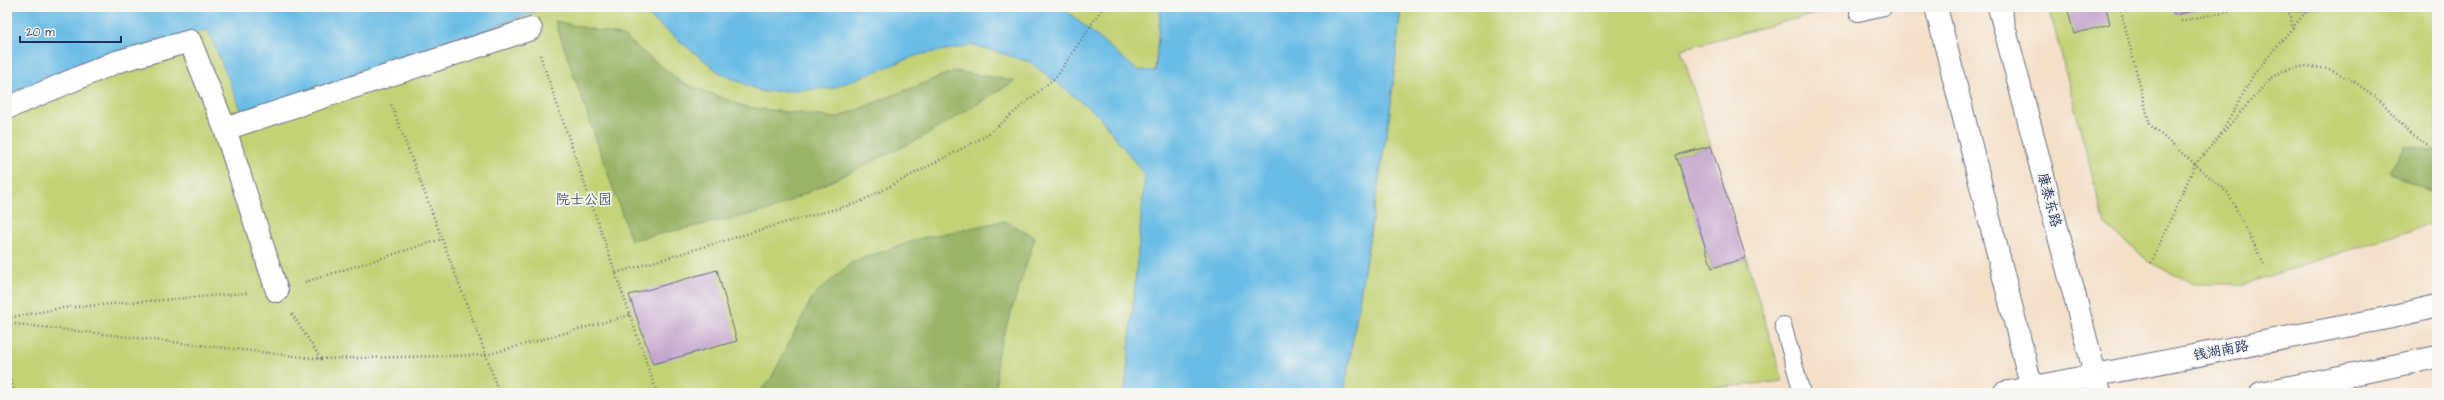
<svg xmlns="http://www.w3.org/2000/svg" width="2444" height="400" font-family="'Architects Daughter','LXGW WenKai TC',sans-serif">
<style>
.green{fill:#c2d274;stroke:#6e8069}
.forest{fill:#99b466;stroke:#5a7262}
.water{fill:#69bce5;stroke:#4276a2}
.building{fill:#c4a6cc}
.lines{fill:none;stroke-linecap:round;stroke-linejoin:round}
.lane-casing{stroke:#676d83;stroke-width:18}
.street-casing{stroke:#676d83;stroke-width:24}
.secondary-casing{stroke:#676d83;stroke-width:24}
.primary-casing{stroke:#676d83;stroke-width:24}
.path{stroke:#676d83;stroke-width:2.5;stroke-dasharray:1 3;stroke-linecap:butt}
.lane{stroke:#fff;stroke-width:16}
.street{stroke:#fff;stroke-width:22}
.secondary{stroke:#fff;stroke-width:22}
.primary{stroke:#fff;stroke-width:22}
.labels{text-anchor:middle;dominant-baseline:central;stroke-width:3.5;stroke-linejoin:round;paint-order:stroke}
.park-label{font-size:14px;fill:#455864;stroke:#f6f6f2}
.street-label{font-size:14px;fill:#1b2f5e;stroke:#f6f6f2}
</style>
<rect width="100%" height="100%" fill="#f6f6f2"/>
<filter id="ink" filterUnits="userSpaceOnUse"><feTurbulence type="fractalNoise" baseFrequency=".025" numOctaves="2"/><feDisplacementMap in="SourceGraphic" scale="8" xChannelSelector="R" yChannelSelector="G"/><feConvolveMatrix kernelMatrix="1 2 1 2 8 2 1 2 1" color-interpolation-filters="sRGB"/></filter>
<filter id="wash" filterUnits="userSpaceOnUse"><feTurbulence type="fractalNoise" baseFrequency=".012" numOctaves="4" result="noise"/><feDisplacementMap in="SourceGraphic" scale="16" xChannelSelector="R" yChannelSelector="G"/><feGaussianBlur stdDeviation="0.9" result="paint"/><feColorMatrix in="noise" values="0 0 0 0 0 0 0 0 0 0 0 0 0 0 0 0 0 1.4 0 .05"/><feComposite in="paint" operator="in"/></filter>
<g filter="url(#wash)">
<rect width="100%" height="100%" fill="#f4e0c9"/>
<!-- green -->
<path class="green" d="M7 7H1161L1125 393H7Z
M1401 7H1841L1681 49 1711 146 1676 155 1712 268 1746 258 1783 381 1667 393H1344L1390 112Z
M2049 7H2437V222L2244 284H2193L2151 263 2105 225Z"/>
<!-- forest -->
<path class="forest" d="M555 21 623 36 681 82 746 107 836 118 954 71 1015 81 921 138 771 210 631 240Z
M2406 145 2437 152V195L2389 172Z
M1004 221 1035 237 997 356 996 393H758L771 379 813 296 852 262 922 238Z"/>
<!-- water -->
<path class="water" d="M7 7H547L477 34 243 114 208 30 94 58 7 95Z
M637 7H1062L1137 70 1155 71 1161 7H1401L1390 111 1344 393H1125L1145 175 1098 115 1030 62 974 45 918 55 833 88 763 92 720 73Z"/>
<g id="blocks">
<!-- building -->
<path class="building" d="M2067 7H2106L2110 24 2074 34Z
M2172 7H2207V8L2174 15Z
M1711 146 1746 258 1712 268 1676 155Z
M717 270 737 341 653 364 629 295Z"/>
</g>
</g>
<g filter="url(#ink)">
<use href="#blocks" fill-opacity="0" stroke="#676d83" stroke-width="1"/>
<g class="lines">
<!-- lane casing -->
<g class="lane-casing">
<path id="lane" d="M1858 13 1884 7
M1783 325 1802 393"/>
</g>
<!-- street casing -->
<g class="street-casing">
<path id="street" d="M7 108 116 62 190 41 225 129 277 291
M225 129 531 29"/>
</g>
<!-- secondary casing -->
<g class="secondary-casing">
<path id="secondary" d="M1936 7 2033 393
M1999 7 2100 393"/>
</g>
<!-- primary casing -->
<g class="primary-casing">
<path id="primary" d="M2004 393 2387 318 2437 306
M2261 393 2437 357"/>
</g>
<!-- path -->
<path class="path" d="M2120 7 2150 125 2228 193 2264 264
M2284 7 2291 16 2292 26
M2181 21 2247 7
M540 55 657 393
M2221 134 2254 74 2310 7
M2151 263 2196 163 2269 80 2284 70 2305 66 2329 69 2355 82 2383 103 2411 135 2437 150
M616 273 780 224 858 203 986 136 1057 76 1103 7
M305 282 442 239
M292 314 321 359
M7 318 62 308 247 293
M7 323 321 359 486 355 391 104
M7 369 15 393
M499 393 486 355 630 315"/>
<!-- lane -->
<use href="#lane" class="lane"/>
<!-- street -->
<use href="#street" class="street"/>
<!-- secondary -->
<use href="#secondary" class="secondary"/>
<!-- primary -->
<use href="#primary" class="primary"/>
</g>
</g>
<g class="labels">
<!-- park labels -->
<g class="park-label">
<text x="584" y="200">院士公园</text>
</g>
<!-- street labels -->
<g class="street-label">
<text transform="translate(2049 200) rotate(75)">康泰东路</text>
<text transform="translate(2221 351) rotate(-11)">钱湖南路</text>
</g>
</g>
<!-- margin -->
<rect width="2444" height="400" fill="none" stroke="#f6f6f2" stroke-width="24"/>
<!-- scale -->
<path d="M20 36v6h101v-6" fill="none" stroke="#1b2f5e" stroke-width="2"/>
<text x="26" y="36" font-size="12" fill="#1b2f5e" stroke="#f6f6f2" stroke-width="3" paint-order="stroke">20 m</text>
</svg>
